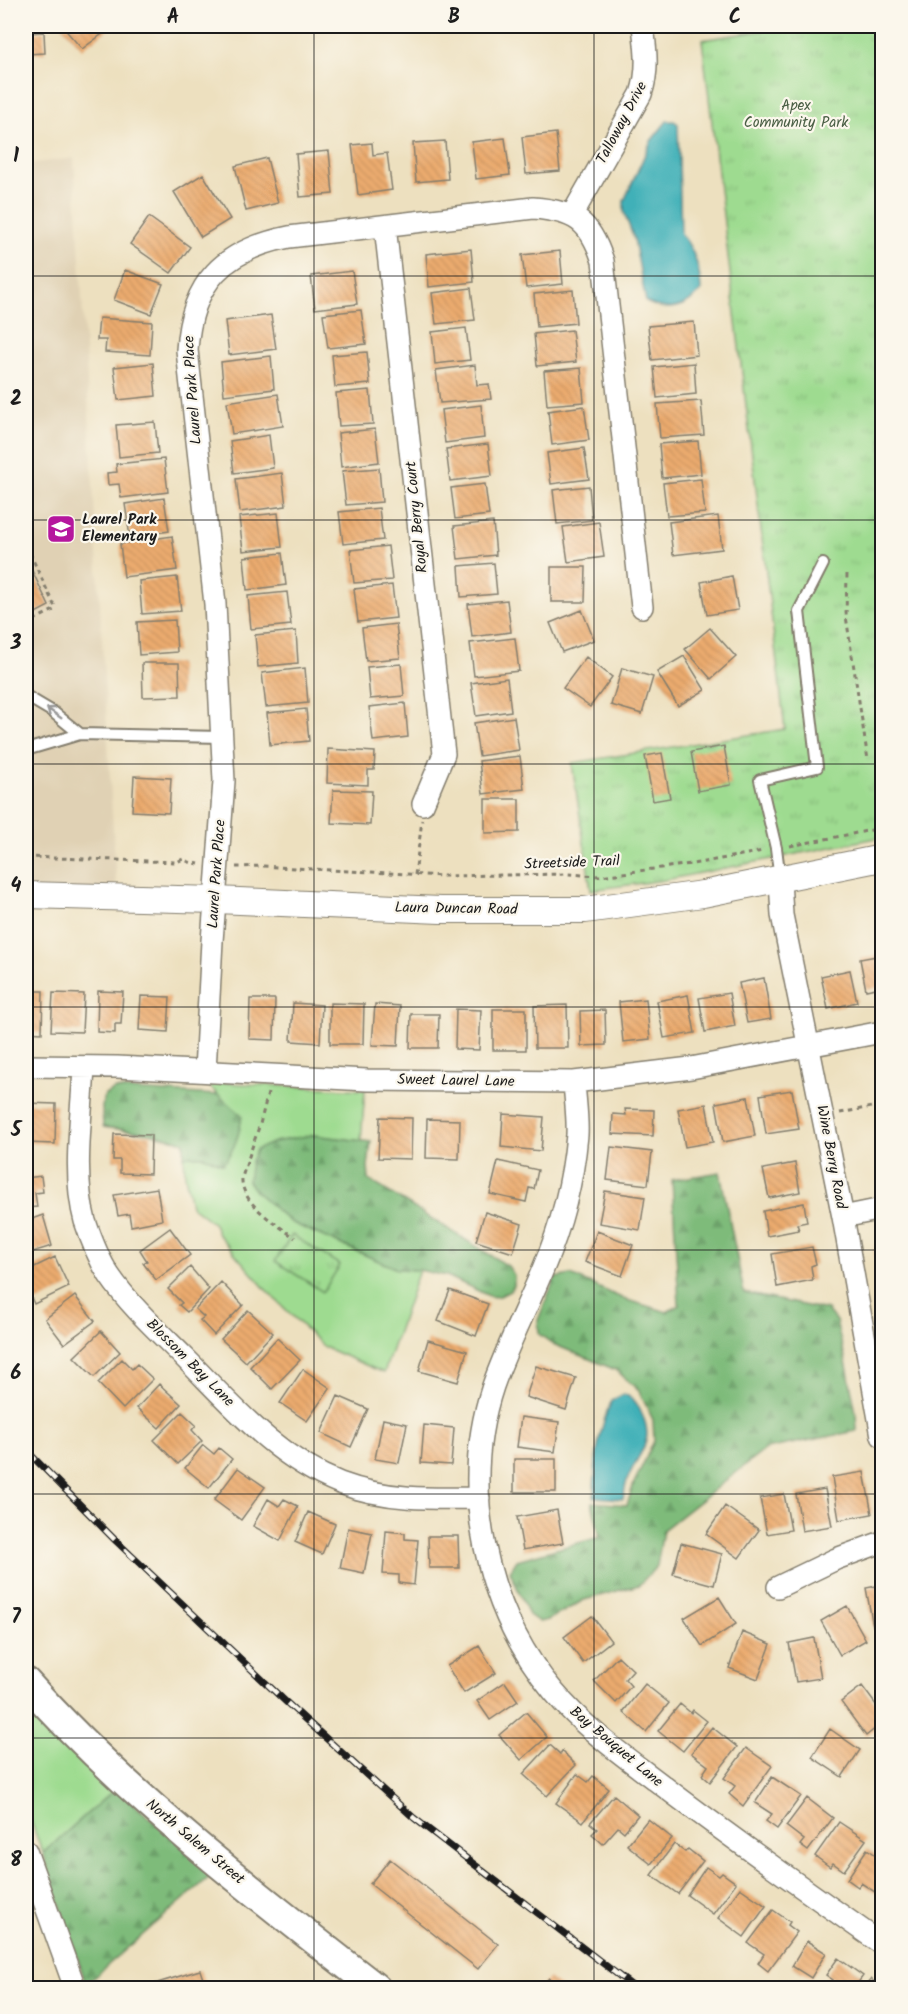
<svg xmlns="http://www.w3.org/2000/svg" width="908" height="2014" font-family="Kalam,sans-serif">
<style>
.built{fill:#e0d1b4}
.grass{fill:#9edb90;stroke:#5d7c56;stroke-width:1.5}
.forest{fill:url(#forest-firs);stroke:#4d6c4b;stroke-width:1.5}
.park{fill:url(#park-tufts);stroke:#5d7c56;stroke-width:1.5}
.water{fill:#40b0b8;stroke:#2e666a;stroke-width:1.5}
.building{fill:url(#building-back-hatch)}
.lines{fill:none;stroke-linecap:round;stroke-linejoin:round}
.service-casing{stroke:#847e6e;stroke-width:14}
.minor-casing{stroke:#847e6e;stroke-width:24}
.tertiary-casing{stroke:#847e6e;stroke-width:28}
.secondary-casing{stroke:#847e6e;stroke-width:32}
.path{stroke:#847e6e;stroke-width:3;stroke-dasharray:4.5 4.5;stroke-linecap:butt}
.service{stroke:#fff;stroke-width:10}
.minor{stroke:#fff;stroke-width:21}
.tertiary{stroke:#fff;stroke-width:26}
.secondary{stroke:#fff;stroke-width:28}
.rail-casing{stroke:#1c1c1c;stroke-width:7}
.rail{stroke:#fbf7ec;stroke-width:4.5;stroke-dasharray:14;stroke-linecap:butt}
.oneway{stroke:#999}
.grid{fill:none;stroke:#1c1c1c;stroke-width:1.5;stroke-opacity:0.55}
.labels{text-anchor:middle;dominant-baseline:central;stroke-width:4.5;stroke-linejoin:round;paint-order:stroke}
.park-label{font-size:15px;fill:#4a5f45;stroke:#fbf7ec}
.street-label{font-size:15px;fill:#1c1c1c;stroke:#fbf7ec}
.poi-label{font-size:15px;font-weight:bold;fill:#1c1c1c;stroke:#fbf7ec;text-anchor:start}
.neatline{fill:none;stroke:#1c1c1c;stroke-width:2}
.grid-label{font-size:20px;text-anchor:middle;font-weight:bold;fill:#1c1c1c}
</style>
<defs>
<pattern id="forest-firs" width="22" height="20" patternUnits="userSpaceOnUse" patternTransform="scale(1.5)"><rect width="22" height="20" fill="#7ebb7a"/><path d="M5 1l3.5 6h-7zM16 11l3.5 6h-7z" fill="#6ca069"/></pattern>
<pattern id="park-tufts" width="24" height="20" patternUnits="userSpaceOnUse" patternTransform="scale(1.5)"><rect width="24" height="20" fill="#9edb90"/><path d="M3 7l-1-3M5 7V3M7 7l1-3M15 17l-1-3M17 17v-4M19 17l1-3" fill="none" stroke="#88bb7c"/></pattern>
<pattern id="building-back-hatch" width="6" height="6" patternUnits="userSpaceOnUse" patternTransform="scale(1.5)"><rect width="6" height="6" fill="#ebab6e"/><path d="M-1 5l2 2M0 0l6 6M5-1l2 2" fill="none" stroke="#c9935f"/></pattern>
</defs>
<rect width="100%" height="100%" fill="#fbf7ec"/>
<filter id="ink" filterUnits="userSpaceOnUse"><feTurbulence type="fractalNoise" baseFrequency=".0167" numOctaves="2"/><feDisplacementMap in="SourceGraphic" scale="12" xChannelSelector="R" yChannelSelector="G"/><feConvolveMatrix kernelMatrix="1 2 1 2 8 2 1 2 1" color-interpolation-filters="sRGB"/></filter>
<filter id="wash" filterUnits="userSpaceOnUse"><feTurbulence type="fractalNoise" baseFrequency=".008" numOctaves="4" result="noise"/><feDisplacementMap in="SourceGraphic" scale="24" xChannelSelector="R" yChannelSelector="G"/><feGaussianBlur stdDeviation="1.35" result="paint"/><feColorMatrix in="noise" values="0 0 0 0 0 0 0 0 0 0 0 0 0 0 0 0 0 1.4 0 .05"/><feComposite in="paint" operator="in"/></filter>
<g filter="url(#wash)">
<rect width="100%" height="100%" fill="#ede0bf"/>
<!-- built -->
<path class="built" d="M74 158 117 898 26 895V164Z"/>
<!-- grass -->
<path class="grass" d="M205 1082 365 1090 361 1141 312 1135 248 1180 255 1191 290 1222 397 1269 419 1270 384 1373 324 1347 267 1291 218 1234 214 1224 191 1206 185 1175 184 1156H204L218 1095Z
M26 1694 116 1788 43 1853 26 1809Z"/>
<!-- forest -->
<path class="forest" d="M115 1089 218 1095 242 1115C240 1134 235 1149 223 1164L204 1156H184V1142L150 1133 103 1127 102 1106 105 1095Z
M312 1135 371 1142 368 1167 369 1180 508 1266 514 1275V1286L510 1291 500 1296 491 1297 447 1276 419 1270 397 1269 290 1222 255 1191 248 1181 251 1161 256 1150 274 1142Z
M720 1172 744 1293 827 1310 836 1321 847 1366 856 1413 857 1431 766 1449 663 1530 657 1566 639 1585 584 1600 548 1620 539 1622 529 1615 510 1571 517 1560 600 1537 592 1502 627 1505 634 1483 654 1441 653 1420 639 1391 616 1370 553 1344 539 1334 538 1320 555 1278 571 1275 624 1299 667 1312 679 1305 672 1180Z
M116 1788 213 1874 86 1984 43 1853Z"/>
<!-- park -->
<path class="park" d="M786 26H882V837L665 880 591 890 572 763 785 729 702 40 786 27Z
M292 1235 340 1265 323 1292 275 1261Z"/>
<!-- water -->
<path class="water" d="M667 121H674L678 124 681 234C695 249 700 270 701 291 684 309 668 313 646 302L634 239 624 212V201L651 141Z
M624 1394C635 1399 637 1403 642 1414 655 1443 639 1451 629 1476 625 1483 625 1492 623 1499L594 1497C595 1459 597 1434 612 1400Z"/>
<g id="blocks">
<!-- building -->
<path class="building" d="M62 26H113L82 49Z
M44 32 45 53 26 54V33Z
M556 133 560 171 526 174 522 137Z
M505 138 510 175 476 179 472 142Z
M445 141 448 179 416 182 413 143Z
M372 143 373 155 387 153 392 190 358 195 352 145Z
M329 151 333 194 300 197 296 154Z
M267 158 278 203 246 211 235 166Z
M203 174 230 219 201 237 174 192Z
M149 217 190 247 171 273 130 244Z
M471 249 474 282 429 287 426 254Z
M560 251 563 284 526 288 522 255Z
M125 270 163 284 151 314 114 300Z
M352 271 357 304 315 309 311 276Z
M471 288 475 320 436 324 432 293Z
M573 290 576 323 537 327 534 294Z
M361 310 366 344 328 348 323 314Z
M271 315 276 349 229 355 225 321Z
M99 318 152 322 150 355 105 352 106 340H97Z
M694 322 697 355 652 360 648 326Z
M466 328 470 360 435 364 432 332Z
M572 330 576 362 537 366 534 334Z
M367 352 370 384 335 387 332 355Z
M271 356 274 389 224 395 221 362Z
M153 363 156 396 118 400 114 367Z
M694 363 696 394 657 398 654 367Z
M475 365 477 385 489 384 491 399 440 403 436 370Z
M581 368 584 402 547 405 544 371Z
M370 390 373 424 339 426 336 393Z
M278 394 283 426 232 434 227 402Z
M701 401 704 435 660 438 657 404Z
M481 405 484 438 445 443 441 410Z
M584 406 589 440 552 445 548 411Z
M155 422 158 453 119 457 116 425Z
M375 429 379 462 341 467 338 433Z
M269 435 273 468 234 473 230 441Z
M698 441 701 474 662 478 659 444Z
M488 444 492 476 450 481 446 449Z
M584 448 589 479 551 484 547 453Z
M164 459 168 492 121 498 119 484 108 485 107 473 117 472 116 464Z
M379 468 382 502 346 505 342 471Z
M282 473 286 506 240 512 236 479Z
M701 479 705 513 667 516 663 483Z
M485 484 489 515 455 519 451 488Z
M589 486 592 520 557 524 553 490Z
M164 498 169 531 130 537 125 504Z
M379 508 383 540 343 544 339 512Z
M278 513 282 547 243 551 239 517Z
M718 516 722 549 673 555 669 522Z
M493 522 496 555 458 559 454 526Z
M599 522 604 557 568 562 563 527Z
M172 536 177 570 124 577 120 544Z
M388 546 392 580 354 583 350 550Z
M282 553 286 585 247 590 244 557Z
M26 558 49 606 26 618Z
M494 563 497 594 461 597 459 566Z
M551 567H586L585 602H551Z
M732 576 738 610 707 615 701 582Z
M177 577 181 611 142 614 139 581Z
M392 585 396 618 358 622 354 589Z
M287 592 291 625 251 629 248 596Z
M507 600 511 632 472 637 468 604Z
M582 610 594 640 562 652 550 623Z
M175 620 177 652 139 655 137 622Z
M396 624 400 658 366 661 362 628Z
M710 628 736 657 711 679 685 649Z
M296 631 298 663 258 667 255 635Z
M515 638 519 671 474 676 470 643Z
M684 656 705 690 678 706 657 672Z
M586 657 612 677 590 707 563 688Z
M142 663H179L180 696 143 697Z
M401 664 404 696 370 699 367 667Z
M305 668 308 703 266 707 262 673Z
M622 668 653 677 642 714 611 705Z
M507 678 511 711 476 716 471 683Z
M405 703 408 737 373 741 369 707Z
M306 709 309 741 270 745 267 713Z
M514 717 519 750 479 756 474 723Z
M724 746 731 785 698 791 691 752Z
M328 749 375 752 374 770H368V785L327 783Z
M662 753 670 798 653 801 645 756Z
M520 756 524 789 483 794 479 761Z
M134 776 171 778 169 813 132 811Z
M333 790 372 791 370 825 331 823Z
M485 799H519V832L485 833Z
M882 955V992L880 987 866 990 860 959Z
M850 970 857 1002 828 1009 821 976Z
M764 978 771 1019 747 1023 739 983Z
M26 991H43L42 1033 26 1032Z
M98 991 123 992 121 1024H115V1033L97 1032Z
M53 993 84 994 82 1032 51 1031Z
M729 993 735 1026 705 1032 699 998Z
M688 995 695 1033 664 1038 657 1001Z
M141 996 170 997 168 1032 139 1030Z
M250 999H275L274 1040 249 1039Z
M646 999 650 1039 623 1042 619 1002Z
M293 1003 322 1005 320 1043 291 1041Z
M330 1003 364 1004 363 1044H330Z
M375 1004 400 1006 398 1046 372 1045Z
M567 1005 568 1048H535L534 1006Z
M456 1009 481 1010 479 1050 455 1049Z
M493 1009H526V1050H493Z
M605 1010 606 1045 581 1046 580 1011Z
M411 1014H439L438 1048H410Z
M792 1090 799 1129 766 1134 760 1095Z
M748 1097 755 1136 723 1142 716 1103Z
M26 1103 56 1104 55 1144 26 1143Z
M706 1104 713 1142 685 1147 678 1109Z
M625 1109 654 1110 653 1136 612 1134 613 1114 626 1115Z
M503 1114 544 1117 541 1151 501 1147Z
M380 1117 412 1118 411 1159 378 1158Z
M427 1119 460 1120 459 1159 426 1158Z
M114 1134 151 1135 150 1174 120 1173V1160H113Z
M611 1147 652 1152 648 1185 607 1180Z
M498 1161 538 1170 534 1189 529 1188 526 1202 490 1194Z
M795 1163 800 1192 769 1198 763 1169Z
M41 1176 43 1192 35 1193 37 1207 26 1208V1178Z
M157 1188 162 1220 131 1226 129 1214 118 1216 114 1195Z
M605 1191 645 1197 640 1230 599 1223Z
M804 1203 807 1222 797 1224 799 1230 767 1236 763 1211Z
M485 1212 522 1224 513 1253 476 1241Z
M43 1215 52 1246 26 1254V1221Z
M170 1228 190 1255 156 1280 143 1263 147 1261 140 1250Z
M597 1231 633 1245 622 1276 585 1262Z
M812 1247 816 1264 811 1266 813 1280 777 1287 772 1254Z
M882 1247V1288H881L874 1249Z
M55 1257 69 1287 34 1304 26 1286V1271Z
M190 1267 209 1289 187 1312 179 1305 182 1303 168 1289Z
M221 1282 243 1305 214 1335 200 1320 204 1317 195 1309Z
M450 1290 488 1304 476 1336 438 1321Z
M75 1296 95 1321 64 1344 45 1319Z
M248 1310 273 1333 246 1362 221 1339Z
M101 1331 120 1352 94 1377 74 1357Z
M277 1338 300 1360 272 1389 250 1367Z
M428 1340 467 1351 458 1382 419 1371Z
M122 1359 132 1369 137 1364 153 1379 123 1409 98 1383Z
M536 1366 576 1378 566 1410 526 1397Z
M303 1369 330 1388 307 1421 280 1403Z
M159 1384 181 1404 159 1428 137 1408Z
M338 1396 368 1409 351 1447 321 1433Z
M182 1412 196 1425 192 1430 202 1441 178 1464 154 1440Z
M521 1417 559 1422 555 1452 517 1447Z
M383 1419 407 1424 399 1463 375 1459Z
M424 1425 454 1428 451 1465 421 1463Z
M203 1445 214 1454 219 1448 232 1459 209 1488 185 1468Z
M514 1459H556V1492H514Z
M238 1468 265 1487 241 1520 214 1500Z
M864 1472 872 1514 839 1520 832 1477Z
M825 1489 832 1526 802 1531 796 1494Z
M784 1494 791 1530 767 1534 760 1498Z
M268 1499 279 1506 284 1499 298 1506 280 1541 253 1526Z
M725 1506 759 1530 739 1558 706 1534Z
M557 1510 563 1543 523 1550 517 1517Z
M308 1512 335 1524 322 1554 295 1542Z
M348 1528 372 1533 364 1573 340 1568Z
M386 1531 405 1533V1539L418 1540 414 1585 399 1583V1575L383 1574Z
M428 1536H458L459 1568H429Z
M681 1543 722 1554 714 1585 673 1574Z
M882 1585V1624L873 1626 866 1588Z
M719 1597 736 1624 702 1646 684 1618Z
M847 1606 866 1640 840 1655 821 1621Z
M592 1616 611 1641 583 1663 564 1637Z
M742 1632 771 1644 758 1679 729 1668Z
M814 1638 821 1678 796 1682 789 1643Z
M479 1646 496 1673 464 1693 447 1666Z
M618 1656 633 1670 625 1679 631 1686 616 1703 594 1681Z
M505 1682 518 1701 490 1720 477 1701Z
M645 1684 669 1703 646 1732 623 1712Z
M862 1686 882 1713V1723L866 1736 841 1702Z
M680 1704 691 1713 693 1710 707 1721 683 1751 658 1731Z
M526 1712 547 1737 521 1760 499 1735Z
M712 1727 737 1747 710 1782 702 1775 708 1766 691 1753Z
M830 1729 860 1750 842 1777 812 1757Z
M550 1745 560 1754 562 1751 576 1765 547 1796 523 1774Z
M746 1748 772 1766 743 1806 729 1794 735 1786 724 1778Z
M577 1774 588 1782 593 1776 609 1789 583 1822 556 1803Z
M772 1777 801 1796 777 1829 766 1821 772 1814 755 1803Z
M614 1795 638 1815 624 1832 618 1827 603 1844 592 1834 597 1829 590 1823Z
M807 1798 833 1818 808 1851 800 1845 804 1840 786 1826Z
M648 1819 672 1838 651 1864 627 1845Z
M839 1822 866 1840 844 1871 833 1863 830 1867 815 1856Z
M674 1844 685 1852 688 1849 703 1861 678 1894 651 1875Z
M867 1849 882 1859V1887L878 1894 861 1883 858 1887 847 1879Z
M390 1859 498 1944 478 1969 370 1884Z
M706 1867 719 1876 722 1873 736 1883 713 1914 687 1895Z
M740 1888 766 1906 744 1937 718 1918Z
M773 1910 790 1922 788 1925 797 1932 768 1971 758 1963 764 1954 748 1943Z
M807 1941 826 1953 811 1978 792 1966Z
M838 1958 863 1976 854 1988H827L833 1980 826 1975Z
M200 1970 206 1988H141Z
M549 1978 562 1988H540Z
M871 1979 882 1988H864Z"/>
</g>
</g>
<g filter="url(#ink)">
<use href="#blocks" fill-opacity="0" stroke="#847e6e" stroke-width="1.5"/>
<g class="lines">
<!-- service casing -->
<g class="service-casing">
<path id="service" d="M26 696 53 712 80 734
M26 750 80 734 222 737
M780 879 776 848 760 780 817 767 799 611 823 564"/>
</g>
<!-- minor casing -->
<g class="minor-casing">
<path id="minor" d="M572 215 641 94C649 70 646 50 643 26
M385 226 444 754 423 804
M780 879 782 915 843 1217 882 1436
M26 1066 117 1067 367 1080 574 1082 691 1068 882 1032
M84 1067C82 1115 72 1174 85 1221 91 1239 98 1258 109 1275 130 1306 159 1332 185 1358 232 1405 276 1458 340 1483 385 1500 431 1499 479 1498
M205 1071 212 941 224 781 215 604 187 350C191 282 224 250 289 237L533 208C575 211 590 221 603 261L642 607
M574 1082C575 1099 578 1118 577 1135 573 1180 561 1227 543 1269 527 1308 507 1346 493 1386 459 1488 485 1610 554 1692 585 1729 624 1756 662 1785 734 1840 808 1892 882 1944
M843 1217 882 1209
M778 1587 836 1559 882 1542
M26 1851 75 1988"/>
</g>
<!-- tertiary casing -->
<g class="tertiary-casing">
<path id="tertiary" d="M26 895 216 900 440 910H585L703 894 882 858"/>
</g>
<!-- secondary casing -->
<g class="secondary-casing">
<path id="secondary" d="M26 1682C130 1798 254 1893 376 1988"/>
</g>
<!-- path -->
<path class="path" d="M26 545 55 607 54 610 26 624
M847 574 846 616 868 760
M790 846 882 828
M26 857 177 862 183 859 189 862 199 864
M236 867C250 867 264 865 276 867L443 876 568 874 600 876 699 863 763 851
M415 875 422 820
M268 1093 260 1124 242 1177C240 1204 276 1223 295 1238
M840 1113 882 1105"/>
<!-- service -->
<use href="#service" class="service"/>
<!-- minor -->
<use href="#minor" class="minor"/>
<!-- tertiary -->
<use href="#tertiary" class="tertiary"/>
<!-- secondary -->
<use href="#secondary" class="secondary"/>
<!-- rail casing -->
<g class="rail-casing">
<path id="rail" d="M26 1450 116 1541 286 1702 414 1818 635 1988"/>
</g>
<!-- rail -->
<use href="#rail" class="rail"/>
</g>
<!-- one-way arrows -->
<defs><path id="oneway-shaft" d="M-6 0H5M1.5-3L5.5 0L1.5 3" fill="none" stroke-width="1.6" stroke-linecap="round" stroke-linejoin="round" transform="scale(1.5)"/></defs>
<use class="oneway" href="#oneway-shaft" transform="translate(54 713) rotate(-145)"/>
</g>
<!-- grid -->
<path class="grid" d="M314 26V1988M594 26V1988M26 276H882M26 520H882M26 764H882M26 1007H882M26 1250H882M26 1494H882M26 1738H882"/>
<!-- icons -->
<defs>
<g id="school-square" transform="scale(1.5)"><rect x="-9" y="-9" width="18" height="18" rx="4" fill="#b5179e" stroke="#fbf7ec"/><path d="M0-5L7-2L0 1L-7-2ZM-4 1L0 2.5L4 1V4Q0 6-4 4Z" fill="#fff"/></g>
</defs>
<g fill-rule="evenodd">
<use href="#school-square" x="61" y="529"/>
</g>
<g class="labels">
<!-- park labels -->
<g class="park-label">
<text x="796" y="106">Apex<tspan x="796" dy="17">Community Park</tspan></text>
</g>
<!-- street labels -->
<g class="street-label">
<text transform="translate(622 123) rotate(-62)">Talloway Drive</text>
<text transform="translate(193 390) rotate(-94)">Laurel Park Place</text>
<text transform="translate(417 517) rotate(-96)">Royal Berry Court</text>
<text transform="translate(572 863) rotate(-2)">Streetside Trail</text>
<text transform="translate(217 874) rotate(-86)">Laurel Park Place</text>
<text transform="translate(456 909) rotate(1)">Laura Duncan Road</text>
<text transform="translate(456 1081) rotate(1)">Sweet Laurel Lane</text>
<text transform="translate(831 1157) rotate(79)">Wine Berry Road</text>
<text transform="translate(190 1363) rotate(45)">Blossom Bay Lane</text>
<text transform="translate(616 1747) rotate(40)">Bay Bouquet Lane</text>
<text transform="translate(195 1842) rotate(40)">North Salem Street</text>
</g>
<!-- poi labels -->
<g class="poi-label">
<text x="82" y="520">Laurel Park<tspan x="82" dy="17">Elementary</tspan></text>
</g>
</g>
<!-- margin -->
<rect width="908" height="2014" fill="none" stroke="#fbf7ec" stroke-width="66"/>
<rect x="33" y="33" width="842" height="1948" class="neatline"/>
<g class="grid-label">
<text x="173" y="23">A</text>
<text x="454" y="23">B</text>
<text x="735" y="23">C</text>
<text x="16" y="162">1</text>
<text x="16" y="405">2</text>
<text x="16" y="649">3</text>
<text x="16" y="892">4</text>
<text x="16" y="1136">5</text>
<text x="16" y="1379">6</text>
<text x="16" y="1623">7</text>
<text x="16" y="1866">8</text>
</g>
</svg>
